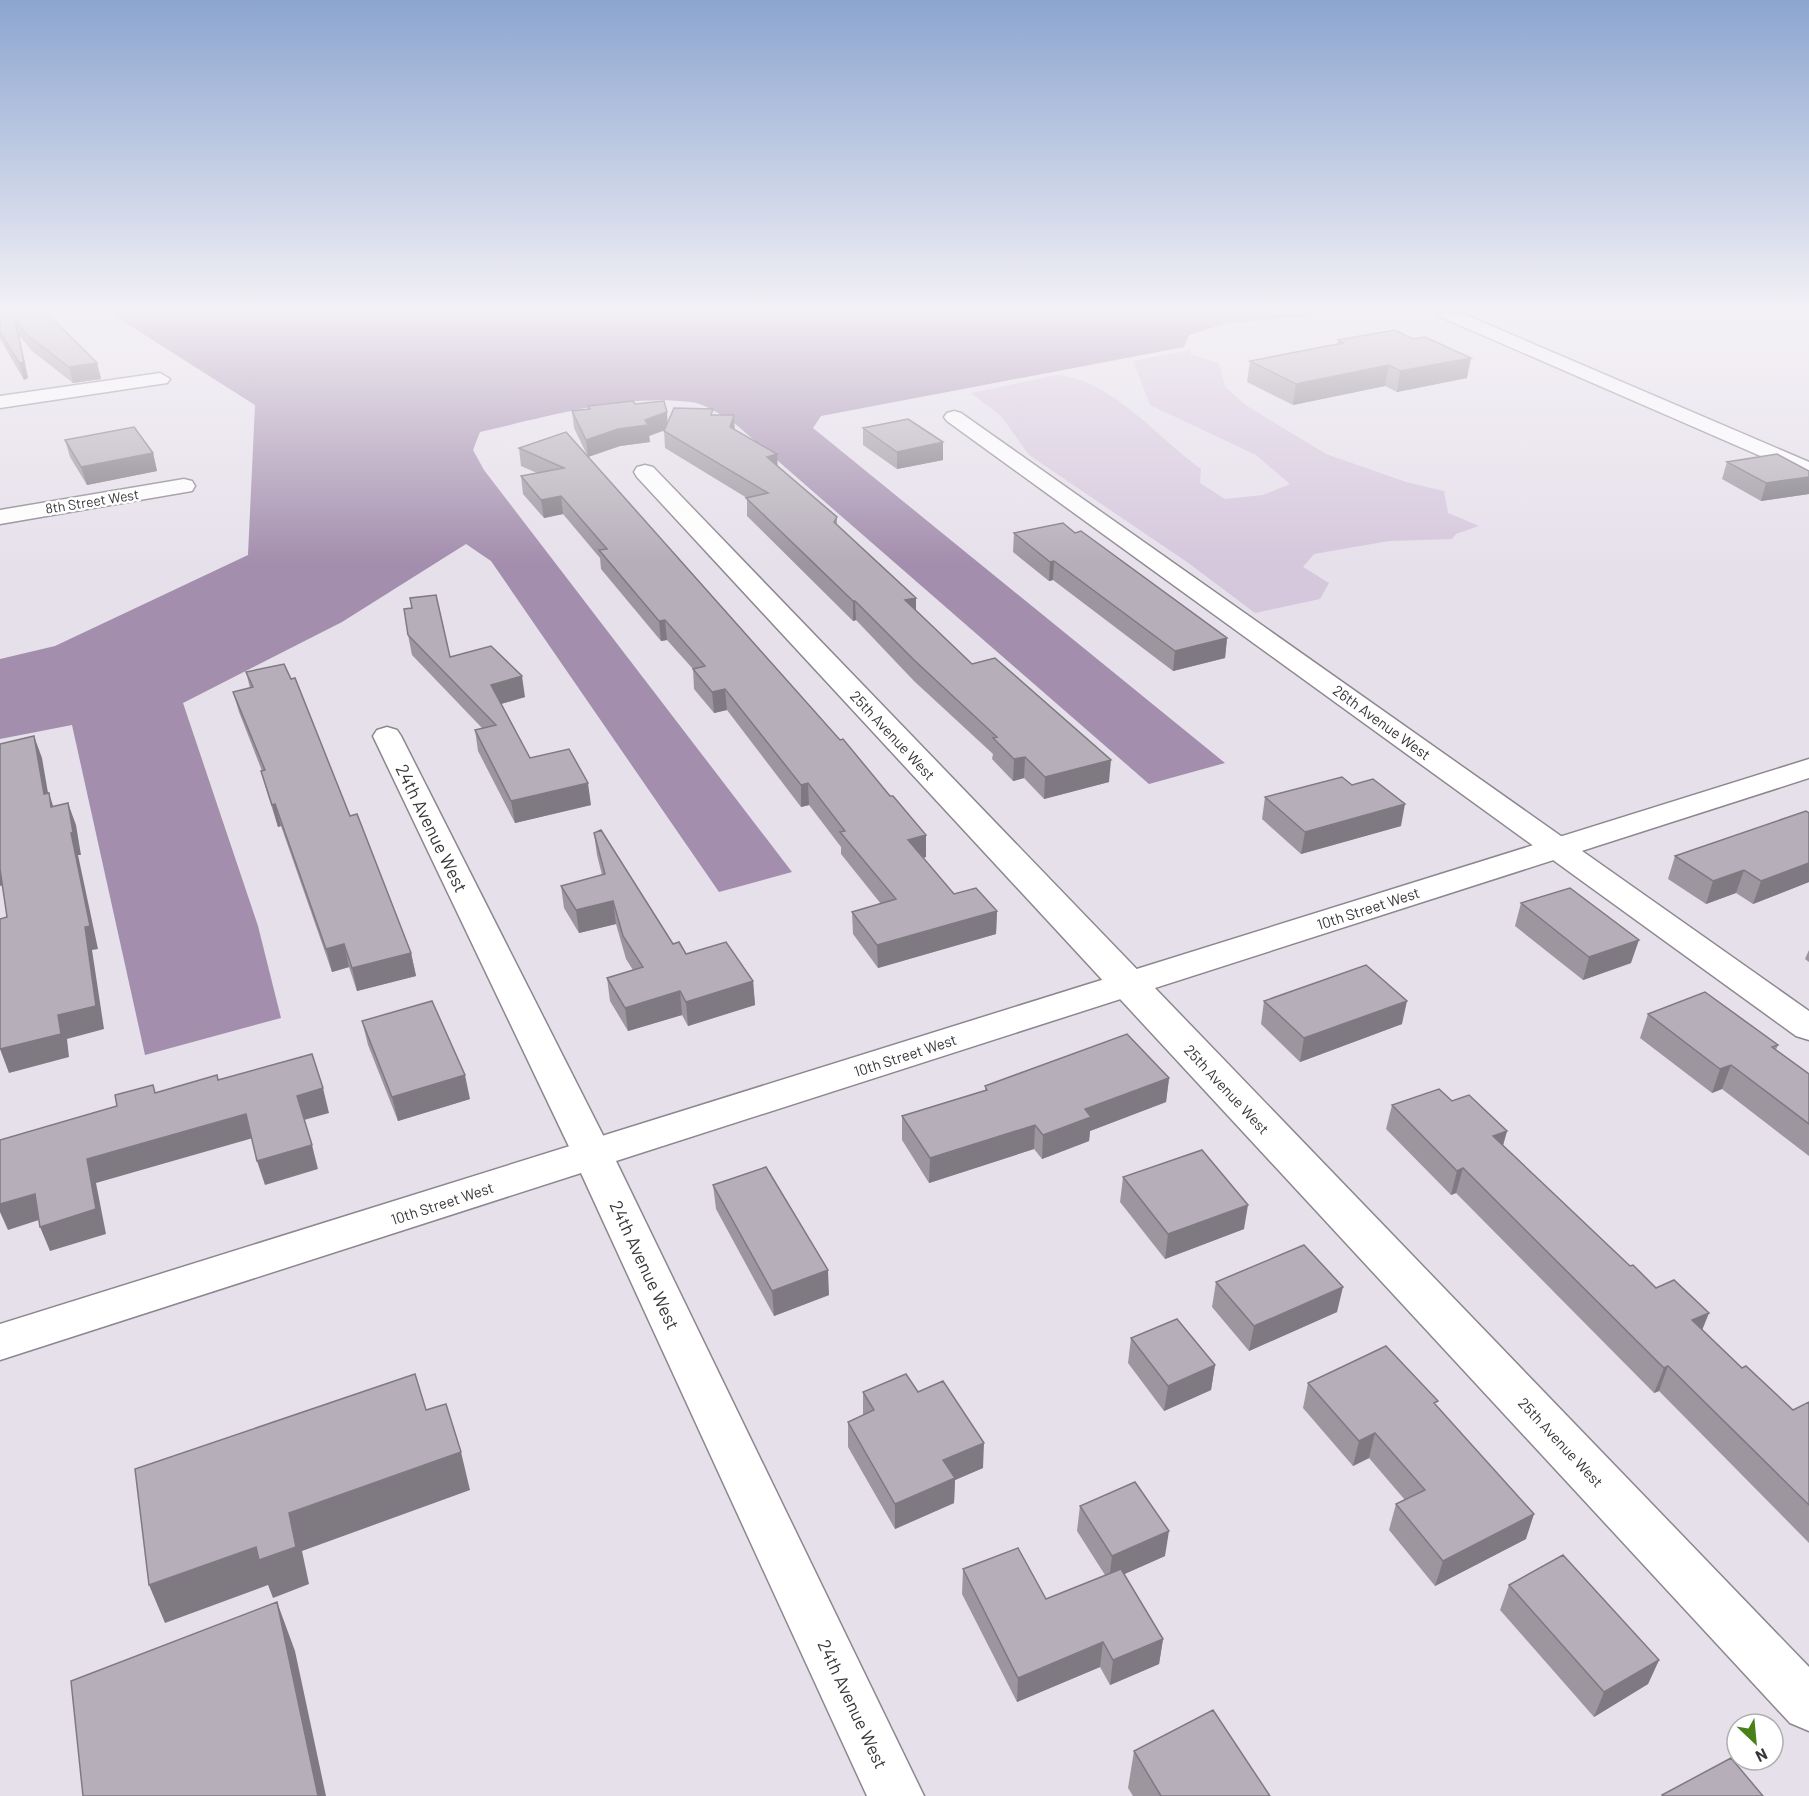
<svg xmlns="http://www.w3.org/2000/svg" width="1809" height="1796" font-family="Barlow,sans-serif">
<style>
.green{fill:#d5c7dc}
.water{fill:#a38ead}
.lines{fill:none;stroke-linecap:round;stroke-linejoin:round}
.minor-casing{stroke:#8d8790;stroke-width:3}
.tertiary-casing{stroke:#8d8790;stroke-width:3}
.minor{fill:#fff;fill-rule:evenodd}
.tertiary{fill:#fff;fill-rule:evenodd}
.wall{fill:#9d969f}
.shaded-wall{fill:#7f7a82}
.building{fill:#b6afb9;stroke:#7f7a82;stroke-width:1.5}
.labels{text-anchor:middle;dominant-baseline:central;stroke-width:5;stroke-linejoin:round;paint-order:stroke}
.far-street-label{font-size:14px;fill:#39363a;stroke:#fff}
.street-label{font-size:15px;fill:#39363a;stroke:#fff}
.near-street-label{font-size:18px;fill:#39363a;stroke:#fff}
</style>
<rect width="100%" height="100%" fill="#e6e0ea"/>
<!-- green -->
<path class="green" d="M1191 350V355L1219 363 1225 387 1247 406 1326 454 1406 482 1444 491 1448 513 1479 526 1456 534 1452 539 1389 541 1314 554 1303 567 1329 583 1320 599 1255 613 1187 562 1029 455 1001 416 971 393 1057 375C1111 379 1159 439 1201 469L1200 483 1225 499 1263 495 1290 484 1256 455 1150 405 1133 361Z"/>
<!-- water -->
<path class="water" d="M110 313H1312L1303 317 1227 323 1189 335 1184 347 821 416 813 428 1225 763 1149 784 732 421C720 415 704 403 690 402 621 394 547 417 480 432L473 450 484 470 792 872 719 892 491 561 466 544 342 622 183 703 258 926 281 1018 145 1055 72 725 0 739V659L55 646 248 555 255 405Z"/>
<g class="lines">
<!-- minor casing -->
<g class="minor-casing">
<path id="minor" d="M1438 313H1461L1809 462V477L1441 317Z
M160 373 170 379 167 383 0 408V396Z
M954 411 961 413 1809 1011V1040L1796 1036 947 421 944 417 947 413Z
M645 465 653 467 1809 1667V1731L1790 1723 637 477 634 472 637 467Z
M184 479 192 481 195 486 192 491 0 524V510Z
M387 727 397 730 401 736 613 1155 607 1165 593 1169 579 1165 573 1155 373 736 377 730Z"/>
</g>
<!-- tertiary casing -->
<g class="tertiary-casing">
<path id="tertiary" d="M1809 759V778L616 1161 924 1796H867L581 1173 0 1360V1324Z"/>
</g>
<!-- minor -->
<use href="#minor" class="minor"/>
<!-- tertiary -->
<use href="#tertiary" class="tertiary"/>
</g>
<!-- wall -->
<path class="wall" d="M0 313 97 363 101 379 73 383 32 351 19 335 28 378 24 380 0 339Z
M1338 340 1467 378 1397 392 1385 386 1293 405 1247 382 1250 361 1337 344Z
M635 404 668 423 714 415 735 430 837 517V525L916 598V611L972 664 1109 782 1044 799 1024 778 1013 781 992 759 993 754 914 681 856 620 853 621 747 516V498L665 448 664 430 649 436 650 442 620 446 588 457 926 857 923 858 954 894 997 911 996 934 878 968 853 934 852 912 881 904 841 854V847L809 805 801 807 727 710 714 713 694 689 693 669 667 640 661 641 601 569 600 558 563 514 544 518 523 494 521 476 537 473 521 466 519 448 588 457 574 428 572 411 588 409V406Z
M863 428 943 460 897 469 863 445Z
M65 440 153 453 157 471 87 485 70 457Z
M1727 462 1809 471V494L1761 501 1722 479Z
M1014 533H1075L1227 638 1225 658 1173 671 1053 580 1049 581 1013 552Z
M408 635 525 697 501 704 530 758 591 805 515 823 478 751 475 730 482 728 412 655Z
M246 672 350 816 411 953 416 976 357 991 349 967 332 972 281 826 278 827 267 792 261 771H262L239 712 233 692 250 688Z
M1265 797 1401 826 1301 854 1262 819Z
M1809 813V882L1753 904 1736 893 1706 904 1668 879 1675 856Z
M594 833 673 944 686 954 753 981 755 1005 688 1026 682 1015 628 1031 610 1001 607 978 633 970 626 959 616 924 579 933 564 908 561 886 602 875 597 855Z
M1521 903 1631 963 1583 980 1515 926Z
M1809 950V962L1805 959Z
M1264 1001 1402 1024 1300 1062 1261 1024Z
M1648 1014 1778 1045 1776 1050 1809 1074V1156L1722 1089 1712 1093 1640 1038Z
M362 1021 470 1099 398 1121 368 1045Z
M1169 1078 1166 1102 1090 1131 1089 1141 1042 1159 1034 1149 929 1183 902 1140V1116L985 1090V1086Z
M1452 1101 1507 1131 1503 1146 1630 1266 1702 1330 1742 1368 1793 1410 1809 1402V1543L1659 1391 1654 1393 1456 1193 1451 1195 1386 1129 1392 1105Z
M1123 1177 1244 1229 1165 1259 1120 1202Z
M713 1185 829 1295 774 1316 716 1209Z
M1216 1282 1337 1312 1249 1351 1212 1307Z
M1131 1338 1215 1365 1211 1390 1164 1411 1128 1363Z
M1308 1383 1436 1406 1526 1539 1435 1586 1389 1530 1396 1504 1405 1500 1369 1458 1353 1466 1303 1408Z
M863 1392H918L983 1468 955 1480 954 1503 895 1529 848 1447V1422L863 1415Z
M1080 1506 1165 1556 1124 1574 1163 1639 1159 1664 1110 1685 1100 1667 1017 1702 962 1594 963 1569 1046 1599 1105 1575 1077 1531Z
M1509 1585 1659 1660 1648 1684 1594 1717 1500 1610Z
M1134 1751 1270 1796H1133L1128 1788Z"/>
<!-- shaded-wall -->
<path class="shaded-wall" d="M15 320 19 335 28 378 24 380 19 363Z
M1471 358 1467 378 1397 392 1400 371Z
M97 363 101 379 73 383 69 367Z
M1389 365 1385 386 1293 405 1296 384Z
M667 412 668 429 649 436 650 442 620 446 588 457 586 440Z
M734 415 735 433 730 427Z
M943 442V460L897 469V452Z
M153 453 157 471 87 485 81 467Z
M777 454 778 472 767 457Z
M1809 477V494L1761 501 1766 483Z
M561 496 563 514 544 518 541 500Z
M1054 561 1053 580 1049 581 1050 562Z
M916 598V617L905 600Z
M853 601H855L856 620 853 621Z
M665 620 667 640 661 641 659 621Z
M1227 638 1225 658 1173 671 1175 651Z
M522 676 525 697 494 706 491 685Z
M725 689 727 710 714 713 712 692Z
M34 736 42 758 52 816 44 794Z
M1025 757 1024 778 1013 781 1014 759Z
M1111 760 1109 782 1044 799 1045 777Z
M588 783 591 805 515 823 511 801Z
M808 783 809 805 801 807V785Z
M49 793 56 815 51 807Z
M68 803 76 825 81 855H78L98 949 92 950 104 1029 67 1039 69 1057 9 1073 0 1049 58 1015 85 927 71 833Z
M275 804 281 826 278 827 272 805Z
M1405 804 1401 826 1301 854 1305 832Z
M926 835V857L908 862V840Z
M1809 863V882L1753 904 1761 881Z
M0 865 7 884 0 886Z
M1744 870 1736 893 1706 904 1713 881Z
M613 901 616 924 579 933 576 910Z
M997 911 996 934 878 968 877 945Z
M1639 940 1631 963 1583 980 1589 957Z
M344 944 349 967 332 972 326 949Z
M411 953 416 976 357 991 352 968Z
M753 981 755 1005 688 1026 686 1002Z
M680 991 682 1015 628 1031 625 1008Z
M1407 1001 1402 1024 1300 1062 1304 1038Z
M1731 1065 1722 1089 1712 1093 1720 1069Z
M465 1075 470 1099 398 1121 392 1097Z
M1169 1078 1166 1102 1090 1131 1089 1141 1042 1159 1043 1135 1085 1109Z
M323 1088 329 1113 304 1120 297 1096Z
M246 1114 253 1138 96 1183 106 1234 50 1251 40 1227 87 1159Z
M1035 1125 1034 1149 929 1183 930 1158Z
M1507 1131 1500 1155 1493 1136Z
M312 1145 318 1169 265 1185 257 1161Z
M1463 1168 1456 1193 1451 1195 1457 1171Z
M35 1194 45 1218 8 1230 0 1212V1204Z
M1248 1205 1244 1229 1165 1259 1168 1234Z
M828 1270 829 1295 774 1316 772 1291Z
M1343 1287 1337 1312 1249 1351 1254 1326Z
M1709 1313 1699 1338 1692 1320Z
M1215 1365 1211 1390 1164 1411 1168 1386Z
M1668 1366 1659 1391 1654 1393 1664 1368Z
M1375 1433 1369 1458 1353 1466 1359 1441Z
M984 1443 983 1468 955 1480 954 1503 895 1529V1504L943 1460Z
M461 1452 470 1490 302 1551 309 1584 273 1598 268 1585 165 1623 149 1585 256 1547 289 1513Z
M1534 1514 1526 1539 1435 1586 1443 1561Z
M1169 1531 1165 1556 1109 1581 1112 1556Z
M277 1602 295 1651 326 1796H318Z
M1163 1639 1159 1664 1110 1685 1113 1660Z
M1103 1642 1100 1667 1017 1702 1018 1678Z
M1659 1660 1648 1684 1594 1717 1604 1692Z"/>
<!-- building -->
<path class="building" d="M0 313H47L97 363 69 367 27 335 15 320 24 362 19 363 0 332Z
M1395 330 1413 339 1425 337 1471 358 1400 371 1389 365 1296 384 1250 361 1343 343 1338 340Z
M633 401 635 404 664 401 667 412 645 420 648 425 618 429 586 440 572 411 590 409 588 406Z
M674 408 713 409 711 415H734L730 427 777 454 767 457 837 517 834 522 916 598 905 600 972 664 995 658 1111 760 1045 777 1025 757 1014 759 993 738 997 737 914 660 855 601H853L746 498 768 493 664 431Z
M908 419 943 442 897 452 863 428Z
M134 427 153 453 81 467 65 440Z
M566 432 840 740 843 739 890 796H893L926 835 908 840 954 894 976 888 997 911 877 945 852 912 896 899 840 832 845 831 808 783 801 785 725 689 712 692 693 669 705 666 665 620 659 621 599 550 607 549 561 496 541 500 521 476 564 468 519 448Z
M1777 454 1809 471V477L1766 483 1727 462Z
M1063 523 1075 533 1081 531 1227 638 1175 651 1054 561 1050 562 1014 533Z
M436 595 450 657 491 646 522 676 491 685 530 758 569 749 588 783 511 801 475 730 496 725 408 635 404 609 412 608 410 598Z
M284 664 291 679 295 678 350 816 357 814 411 953 352 968 344 944 326 949 275 804 272 805 261 771 265 770 233 692 253 687 246 672Z
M34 736 44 794 49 793 51 807 68 803 73 832 71 833 90 926 85 927 96 1006 58 1015 61 1034 0 1049V919L7 917 0 869V744Z
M1342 777 1352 785 1373 779 1405 804 1305 832 1265 797Z
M1806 811 1809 813V863L1761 881 1744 870 1713 881 1675 856Z
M601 830 673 944 679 942 686 954 726 942 753 981 686 1002 680 991 625 1008 607 978 643 967 623 936 613 901 576 910 561 886 605 874 594 833Z
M1570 888 1639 940 1589 957 1521 903Z
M1366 965 1407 1001 1304 1038 1264 1001Z
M1705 992 1778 1045 1772 1047 1809 1074V1124L1731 1065 1720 1069 1648 1014Z
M432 1001 465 1075 392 1097 362 1021Z
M1127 1034 1169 1078 1085 1109 1091 1117 1043 1135 1035 1125 930 1158 902 1116 987 1090 985 1086Z
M312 1054 323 1088 297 1096 312 1145 257 1161 246 1114 87 1159 96 1209 40 1227 35 1194 0 1204V1140L117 1106 115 1095 153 1085 155 1093 217 1075 218 1080Z
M1439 1089 1452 1101 1469 1095 1507 1131 1493 1136 1630 1266 1633 1265 1656 1288 1674 1280 1709 1313 1692 1320 1742 1368 1746 1366 1793 1410 1809 1402V1505L1668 1366 1664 1368 1463 1168 1457 1171 1392 1105Z
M1202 1150 1248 1205 1168 1234 1123 1177Z
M766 1167 828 1270 772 1291 713 1185Z
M1304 1245 1343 1287 1254 1326 1216 1282Z
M1177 1319 1215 1365 1168 1386 1131 1338Z
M1386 1346 1438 1401 1434 1403 1534 1514 1443 1561 1396 1504 1425 1490 1375 1433 1359 1441 1308 1383Z
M415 1374 426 1410 446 1404 461 1452 289 1513 296 1547 259 1560 256 1547 149 1585 135 1469Z
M906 1374 918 1392 943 1381 984 1443 943 1460 955 1478 895 1504 848 1422 874 1410 863 1392Z
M1135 1482 1169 1531 1112 1556 1080 1506Z
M1018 1548 1046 1599 1121 1569 1163 1639 1113 1660 1103 1642 1018 1678 963 1569Z
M1563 1555 1659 1660 1604 1692 1509 1585Z
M277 1602 318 1796H83L71 1681Z
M1213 1710 1270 1796H1161L1134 1751Z
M1731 1758 1763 1796H1663L1662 1795Z"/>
<!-- sky -->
<linearGradient id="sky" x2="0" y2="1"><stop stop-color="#8ca5d0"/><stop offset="0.55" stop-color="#f4f1f6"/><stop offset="1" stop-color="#f4f1f6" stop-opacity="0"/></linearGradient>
<rect width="1809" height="564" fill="url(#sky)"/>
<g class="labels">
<!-- far-street labels -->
<g class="far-street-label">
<text transform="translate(92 501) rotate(-9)">8th Street West</text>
</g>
<!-- street labels -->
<g class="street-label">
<text transform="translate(1382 722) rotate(36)">26th Avenue West</text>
<text transform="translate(893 735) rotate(47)">25th Avenue West</text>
<text transform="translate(1368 908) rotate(-18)">10th Street West</text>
<text transform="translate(905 1055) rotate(-18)">10th Street West</text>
<text transform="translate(1227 1089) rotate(47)">25th Avenue West</text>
<text transform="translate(442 1203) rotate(-18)">10th Street West</text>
<text transform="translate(1561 1442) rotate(47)">25th Avenue West</text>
</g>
<!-- near-street labels -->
<g class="near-street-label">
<text transform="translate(432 828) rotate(64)">24th Avenue West</text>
<text transform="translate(645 1265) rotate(65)">24th Avenue West</text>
<text transform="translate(853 1704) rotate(65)">24th Avenue West</text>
</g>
</g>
<!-- north arrow -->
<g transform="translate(1755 1742) rotate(154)"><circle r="28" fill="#ffffff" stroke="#b0afb0" stroke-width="1.5"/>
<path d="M0-4.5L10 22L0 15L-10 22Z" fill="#48811a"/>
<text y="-9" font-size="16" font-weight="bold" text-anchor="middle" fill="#39363a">N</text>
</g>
</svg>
